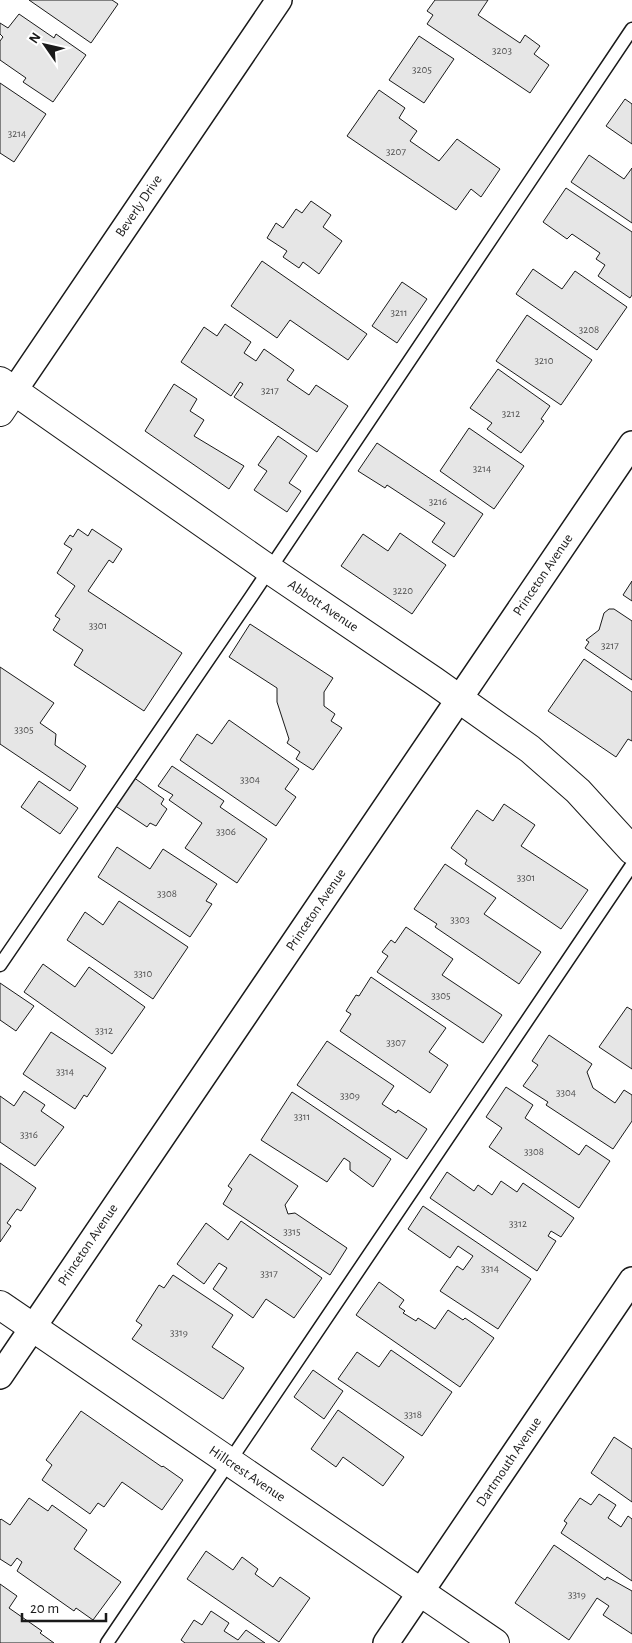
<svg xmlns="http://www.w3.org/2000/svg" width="632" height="1643" font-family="'Alegreya Sans',sans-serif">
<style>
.building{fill:#e6e6e6;stroke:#1a1a1a}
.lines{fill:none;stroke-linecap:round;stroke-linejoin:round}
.lane-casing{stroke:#1a1a1a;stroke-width:15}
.street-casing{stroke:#1a1a1a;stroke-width:28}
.secondary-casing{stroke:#1a1a1a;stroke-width:30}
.lane{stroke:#fff;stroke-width:12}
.street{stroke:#fff;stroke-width:25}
.secondary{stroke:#fff;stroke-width:28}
.labels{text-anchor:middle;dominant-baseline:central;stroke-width:4;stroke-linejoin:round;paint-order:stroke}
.number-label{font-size:11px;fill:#4d4d4d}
.street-label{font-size:14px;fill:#1a1a1a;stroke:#fff}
</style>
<rect width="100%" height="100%" fill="#fff"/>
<!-- building -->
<path class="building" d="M29 0H112L118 4 91 43Z
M435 0H488L478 15 520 43 525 35 540 46 534 54 549 65 530 93 427 24 433 15 427 11Z
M19 14 54 38 56 34 86 55 53 102 23 82 26 78 0 60V41L3 37 0 34V23L8 28Z
M419 36 454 59 424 103 389 80Z
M0 83 46 114 14 162 0 153Z
M379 90 405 108 399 118 417 131 410 141 439 161 457 139 500 169 481 197 471 189 456 210 347 136Z
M625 99 632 104V144L606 126Z
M589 155 624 179 632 168V223L571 182Z
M566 188 632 232V295L630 298 598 276 605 265 596 259 600 253 572 234 567 239 543 222Z
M311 201 331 215 323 227 342 241 319 274 303 262 299 268 283 257 287 251 267 238 276 223 283 228 296 209 302 213Z
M262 261 367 334 348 360 290 320 277 338 231 306Z
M533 269 562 289 575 271 627 307 597 350 516 294Z
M402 282 427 299 397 343 372 326Z
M527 315 592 360 561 405 496 361Z
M225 324 251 342 244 353 256 361 264 349 294 370 287 380 309 395 316 385 348 406 317 452 234 397 243 384 240 382 231 396 181 362 204 327 217 336Z
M498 369 550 406 541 419 544 421 521 453 487 429 492 423 470 408Z
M174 384 197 399 190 411 204 420 194 436 244 466 229 489 145 431Z
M469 428 524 466 494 509 440 471Z
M278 436 307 456 289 483 301 491 287 512 254 490 267 471 258 465Z
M377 443 483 514 454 557 432 542 445 523 387 485 385 488 358 471Z
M78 529 88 536 92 529 122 549 113 563 109 560 88 591 182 653 144 711 74 665 83 650 53 630 60 619 55 616 75 586 57 573 72 549 64 544 70 535 73 537Z
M400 533 446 565 412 614 341 566 363 534 388 551Z
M632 581V601L623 595Z
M609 609H614L632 621V680L585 648 589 642 586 640 599 630 604 613Z
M250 624 333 678 324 692V706L335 714 331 721 342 728 313 770 296 759 300 752 287 743 289 739 277 702V688L229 657Z
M584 659 632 692V741L628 739 616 757 548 711Z
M0 667 54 703 40 723 56 734 55 745 86 766 70 791 0 744Z
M229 720 299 769 285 789 296 797 276 826 180 760 197 734 212 744Z
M172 766 224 801 220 807 267 839 237 883 185 848 202 823 169 800 173 795 158 786Z
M133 777 164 799 161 804 167 809 156 826 150 823 147 827 114 805Z
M39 781 78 808 60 834 21 807Z
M504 804 535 825 521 846 588 890 561 929 465 864 467 860 451 848 477 810 493 821Z
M117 847 150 869 163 849 217 884 206 901 212 904 190 937 98 877Z
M445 864 496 898 484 914 541 952 519 984 435 927 437 924 414 909Z
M119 901 188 947 153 999 67 940 85 912 103 925Z
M406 927 453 959 442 975 502 1015 483 1043 377 972 388 956 382 952 391 940 395 943Z
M43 964 75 987 89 967 145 1007 112 1054 24 992Z
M371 977 446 1028 429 1052 448 1065 430 1093 340 1031 351 1014 346 1011 356 995 359 996Z
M0 983 34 1006 16 1031 0 1020Z
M627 1007 632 1010V1069L599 1047Z
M51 1032 106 1068 87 1097 84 1095 75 1109 23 1074Z
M549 1035 592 1064 587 1072 593 1088 615 1103 624 1090 632 1095V1121L613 1149 546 1105 548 1102 523 1086 538 1065 532 1061Z
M327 1041 394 1086 382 1104 396 1113 398 1110 427 1129 407 1159 297 1085Z
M506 1087 533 1105 525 1118 579 1155 586 1145 610 1161 579 1208 489 1147 502 1128 486 1117Z
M24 1091 45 1105 41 1111 64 1127 35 1166 0 1142V1096L14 1106Z
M292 1092 391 1159 373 1187 350 1170V1162L344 1158 327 1182 261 1140Z
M250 1154 298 1186 285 1205 288 1214 295 1213 347 1248 330 1275 223 1204 232 1189 228 1186Z
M0 1163 36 1188 21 1211 17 1209 7 1223 11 1226 0 1242Z
M447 1172 474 1191 478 1185 492 1195 501 1181 517 1192 523 1183 574 1218 561 1237 551 1231 548 1236 556 1241 537 1271 430 1198Z
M423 1206 531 1279 498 1329 440 1291 457 1266 463 1270 473 1256 458 1246 450 1258 408 1229Z
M241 1221 322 1278 294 1318 266 1299 253 1318 213 1289 227 1268 219 1263 204 1284 177 1264 206 1223 228 1240Z
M173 1275 233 1315 212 1347 244 1368 223 1399 132 1339 142 1325 136 1321 159 1285 164 1288Z
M379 1282 404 1300 399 1307 405 1311 403 1313 416 1321 418 1318 435 1329 448 1310 463 1320 465 1318 494 1338 460 1387 356 1315Z
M391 1350 452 1392 422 1436 338 1379 357 1352 379 1367Z
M313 1370 343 1391 324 1419 294 1397Z
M338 1410 404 1457 383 1486 343 1457 336 1467 311 1449Z
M81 1411 162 1467 163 1466 183 1480 162 1510 122 1482 104 1507 98 1503 90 1514 42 1480 52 1465 46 1460Z
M614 1437 632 1449V1502L591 1473Z
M599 1494 616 1505 608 1518 621 1527 628 1516 632 1519V1581L561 1533 567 1523 564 1521 580 1498 591 1505Z
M29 1498 48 1511 52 1505 87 1530 74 1549 121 1582 93 1620 76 1608 74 1611 17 1571 22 1562 17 1558 11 1566 0 1559V1520L1 1519 10 1525Z
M554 1545 605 1580 607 1577 632 1591V1634L603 1615 609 1606 597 1598 569 1640 515 1603Z
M206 1551 233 1570 242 1557 258 1569 255 1574 273 1587 280 1577 310 1598 279 1642 187 1579Z
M0 1584 17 1596 9 1608 42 1631 40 1633 54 1643H0Z
M211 1611 229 1623 224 1631 238 1640 246 1630 265 1643H185L181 1640 194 1620 202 1625Z"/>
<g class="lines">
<!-- lane casing -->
<g class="lane-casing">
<path id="lane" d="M0 965 251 597 632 29
M107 1643 632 865"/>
</g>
<!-- street casing -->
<g class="street-casing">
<path id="street" d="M14 391 279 0
M0 1376 632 444
M386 1643 632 1280"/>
</g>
<!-- secondary casing -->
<g class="secondary-casing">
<path id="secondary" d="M0 381 270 570 434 681 530 749 578 791 632 850
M0 412 14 391
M0 1305 495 1643"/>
</g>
<!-- lane -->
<use href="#lane" class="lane"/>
<!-- street -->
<use href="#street" class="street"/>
<!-- secondary -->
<use href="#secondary" class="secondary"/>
</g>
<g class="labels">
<!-- number labels -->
<g class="number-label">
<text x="502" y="50">3203</text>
<text x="422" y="69">3205</text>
<text x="17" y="133">3214</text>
<text x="396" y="151">3207</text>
<text x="399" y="312">3211</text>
<text x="589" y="329">3208</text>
<text x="544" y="360">3210</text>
<text x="270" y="390">3217</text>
<text x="511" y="413">3212</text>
<text x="482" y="468">3214</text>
<text x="438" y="501">3216</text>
<text x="403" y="590">3220</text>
<text x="98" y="625">3301</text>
<text x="610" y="645">3217</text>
<text x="24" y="729">3305</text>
<text x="250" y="779">3304</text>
<text x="226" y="831">3306</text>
<text x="526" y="877">3301</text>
<text x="167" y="893">3308</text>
<text x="460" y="919">3303</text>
<text x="143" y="973">3310</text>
<text x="441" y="995">3305</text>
<text x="104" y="1030">3312</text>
<text x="396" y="1042">3307</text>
<text x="65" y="1071">3314</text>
<text x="566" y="1092">3304</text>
<text x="350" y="1095">3309</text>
<text x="302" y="1116">3311</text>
<text x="29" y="1134">3316</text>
<text x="534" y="1151">3308</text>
<text x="518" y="1223">3312</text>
<text x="292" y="1231">3315</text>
<text x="490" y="1268">3314</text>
<text x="269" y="1273">3317</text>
<text x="179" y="1332">3319</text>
<text x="413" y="1414">3318</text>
<text x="577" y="1594">3319</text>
</g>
<!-- street labels -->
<g class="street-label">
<text transform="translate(139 206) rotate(-56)">Beverly Drive</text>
<text transform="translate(543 575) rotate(-56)">Princeton Avenue</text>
<text transform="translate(323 606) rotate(34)">Abbott Avenue</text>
<text transform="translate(316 910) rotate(-56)">Princeton Avenue</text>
<text transform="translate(88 1245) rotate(-56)">Princeton Avenue</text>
<text transform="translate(509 1462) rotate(-56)">Dartmouth Avenue</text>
<text transform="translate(247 1474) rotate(34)">Hillcrest Avenue</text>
</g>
</g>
<!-- north arrow -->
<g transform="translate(45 45) rotate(304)" stroke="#ffffff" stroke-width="4" paint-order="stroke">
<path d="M0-4L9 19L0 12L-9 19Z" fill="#1a1a1a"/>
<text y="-8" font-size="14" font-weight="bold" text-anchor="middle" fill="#1a1a1a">N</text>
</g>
<!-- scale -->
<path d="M22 1613v8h84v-8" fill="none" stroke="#1a1a1a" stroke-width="2.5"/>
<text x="30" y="1613" font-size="15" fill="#1a1a1a" stroke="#ffffff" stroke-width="4" paint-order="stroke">20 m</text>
</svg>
